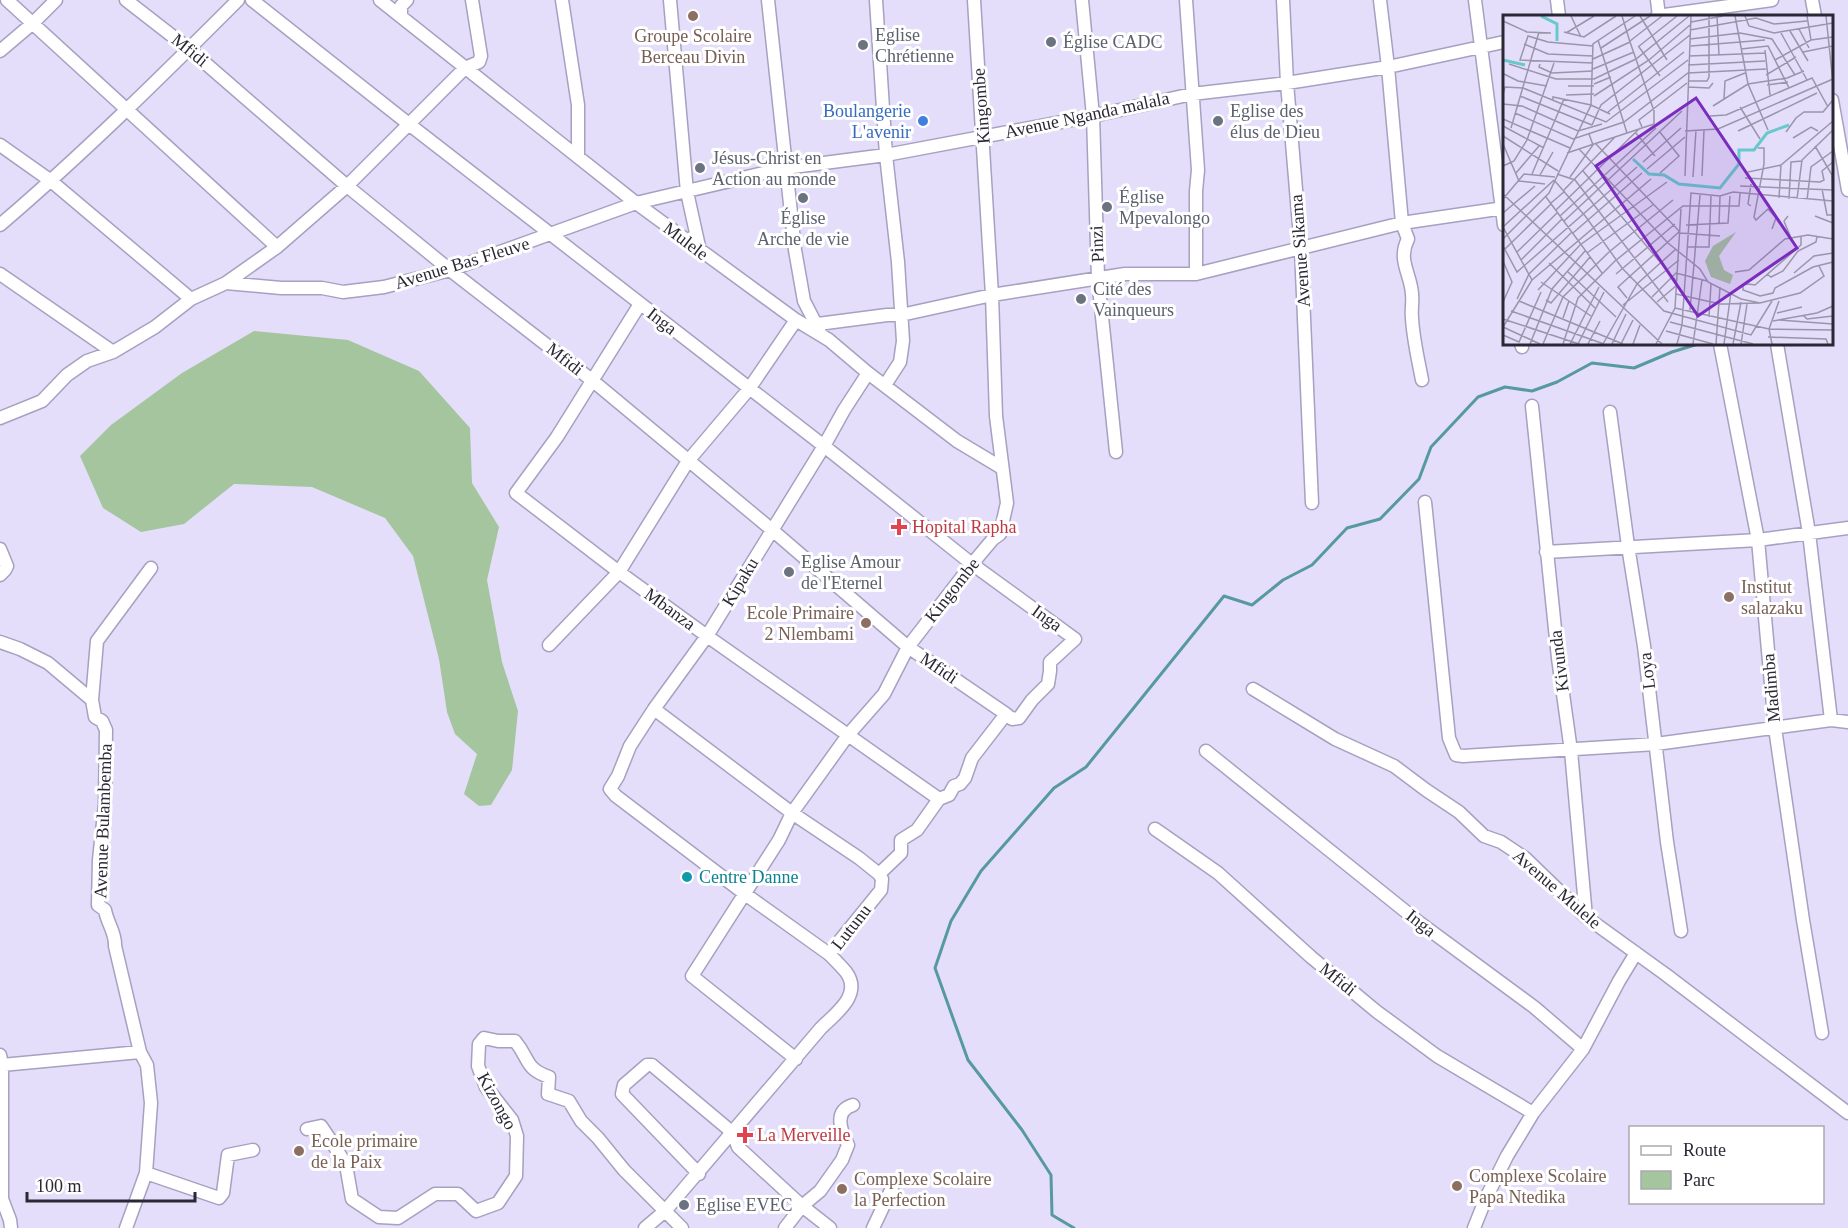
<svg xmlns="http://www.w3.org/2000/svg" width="1848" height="1228" font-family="Georgia,serif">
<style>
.green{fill:#a5c59e}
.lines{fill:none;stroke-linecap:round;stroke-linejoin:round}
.stream{stroke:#56999f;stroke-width:3}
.street-casing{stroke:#a7a0c1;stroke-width:15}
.street{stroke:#fff;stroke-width:12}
.education-dot{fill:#8d6e63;stroke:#fff;stroke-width:2}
.worship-dot{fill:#6b7280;stroke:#fff;stroke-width:2}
.shop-dot{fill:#3f7fe0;stroke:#fff;stroke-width:2}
.health-dot{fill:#e0444e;stroke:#fff;stroke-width:2}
.culture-dot{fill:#0f9aa8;stroke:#fff;stroke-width:2}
.labels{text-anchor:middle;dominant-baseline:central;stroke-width:6;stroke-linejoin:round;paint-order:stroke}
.worship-label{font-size:18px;fill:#5b616d;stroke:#fff;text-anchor:start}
.education-label{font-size:18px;fill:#785e54;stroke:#fff;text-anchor:start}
.street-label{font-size:18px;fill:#2b2835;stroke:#fff}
.shop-label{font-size:18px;fill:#366cbe;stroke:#fff;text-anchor:end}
.health-label{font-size:18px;fill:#be3a42;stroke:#fff;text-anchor:start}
.culture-label{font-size:18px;fill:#0d838f;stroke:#fff;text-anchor:start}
.inset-river{fill:none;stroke:#68c9cd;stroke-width:3}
.inset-road{fill:none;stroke:#9a95ab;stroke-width:1.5}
.view{fill:#7b2cbf;fill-opacity:0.15;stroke:#7b2cbf;stroke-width:3}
.inset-edge{fill:none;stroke:#2b2835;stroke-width:3}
</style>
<rect width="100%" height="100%" fill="#e4defa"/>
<!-- green -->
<path class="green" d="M254 331 348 340 419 371 470 428 472 483 499 527 487 580 502 662 518 711 512 770 491 805 479 806 464 794 477 754 455 734 447 712 439 659 413 556 385 518 312 487 234 484 184 524 141 532 103 508 80 456 111 425 182 373Z"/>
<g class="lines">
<!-- stream -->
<path class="stream" d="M1074 1228 1052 1215 1051 1175 1022 1130 968 1060 935 968 951 921 981 871 1054 788 1086 767 1224 596 1252 605 1283 580 1312 565 1347 528 1380 519 1419 479 1431 447 1478 397 1505 387 1532 391 1557 382 1592 363 1634 368 1672 352 1698 344"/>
<!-- street casing -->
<g class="street-casing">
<path id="street" d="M7 0 277 247
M126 0 189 49 347 186 450 270 593 381 771 529 908 647 1006 714
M252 0 410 125 824 446 972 564 1075 639 1050 662V671L1048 684 1032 700 1019 718 1012 719 1006 714 972 758 965 778 960 784 954 786 949 795 939 799 917 830 901 840V853L879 874 882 879 881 890 829 954C835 960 841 966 846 972 863 995 835 1014 821 1028L665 1211 645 1228
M380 0 636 203 796 320 829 340 868 373 957 441 1002 468
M562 0 578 105V157
M670 0 687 192 700 251
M768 0 795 250 804 301 819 330
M876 0 886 155 898 262 903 341 900 362 885 385
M1082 0 1093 116 1098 278 1116 452
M1186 0 1198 170 1196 191V274
M1283 0 1287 83 1301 249 1312 503
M1380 0 1388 67 1402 223 1408 239C1397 260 1411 274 1412 294 1413 302 1411 310 1412 318 1413 338 1418 359 1422 380
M1475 0 1504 225
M1557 0 1559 16
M1657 0 1659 16
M1812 0 1815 16
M401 16V6L407 0
M1657 16 1772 0
M0 51 33 23 56 0
M1832 100 1848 190
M0 145 51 181 191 299
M0 225C83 154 161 77 238 0
M0 274 113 352
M226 283 277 247 347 186 465 68 479 62 481 56 472 0
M640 304 557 437 516 493 619 572 707 636 939 799
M818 324 887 315H901L992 295 1125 274H1196L1402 223 1504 208
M1521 344 1522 347
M1720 344 1758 540 1775 728 1803 920 1822 1033
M1777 344 1809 533 1831 720
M1532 406 1558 658 1571 751 1586 917
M1610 412 1628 546 1644 646 1667 842 1681 931
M0 418 42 401 67 375 87 361 113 352 155 327 191 299 226 283 281 288H322L343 292 384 287 450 270 636 203 785 168 886 155 1093 116 1192 94 1287 83 1388 67 1504 42
M1425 502 1449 738 1456 755 1463 756 1656 744 1831 720 1848 722
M0 549 7 566 5 570 0 575
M1546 552 1758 540 1848 528
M0 642 20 649 48 663 92 700
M549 645 619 572 688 461 749 389 796 320
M1253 689 1335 739 1394 766 1426 790 1459 812 1484 836 1501 842 1525 858 1586 917 1665 974 1848 1113
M654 709 792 813 859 858 879 874
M1206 751 1420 923 1534 1007 1583 1049
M1155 829 1218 873 1311 957 1376 1011 1437 1056 1533 1113
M829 954 745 894 616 796 610 789 618 776 630 746 654 709 707 636 824 446 844 410 868 373
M0 1055 2 1065V1199L10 1220 11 1228
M796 1059 692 976 779 840 792 813 848 735 884 694 908 647 972 564 993 539 1000 534 1007 503 996 416 992 295 974 0
M2 1065 140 1052
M307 1129 321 1126 335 1147 346 1165 352 1199 379 1217 398 1218 435 1194H458L476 1211 498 1203 516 1176 517 1136 512 1120 486 1087 478 1066 479 1044 484 1038 498 1041H515C530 1059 524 1068 549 1077L548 1094 569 1101 581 1121 598 1138 624 1170 682 1228
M146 1173 219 1198 223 1193 228 1155 253 1150
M699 1174 622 1094 624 1085 647 1065H652L733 1133 738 1147 802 1206 830 1228
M126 1228 146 1173 151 1103 147 1065 140 1052 115 946C116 933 107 923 105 910L98 905 99 860 105 804 106 730 102 721 95 717 92 700 97 641 151 568
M785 1228 802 1206 820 1191 842 1160 848 1145C841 1131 833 1111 853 1105
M873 1228 892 1188
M1474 1228 1486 1198 1507 1156 1533 1113 1583 1049 1619 981 1636 953"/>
</g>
<!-- street -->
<use href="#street" class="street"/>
</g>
<!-- markers -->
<g class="education-dot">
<circle cx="693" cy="16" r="6"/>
<circle cx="1729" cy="597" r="6"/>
<circle cx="866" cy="623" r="6"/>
<circle cx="299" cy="1151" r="6"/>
<circle cx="1457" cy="1186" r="6"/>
<circle cx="842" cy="1189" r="6"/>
</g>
<g class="worship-dot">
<circle cx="1051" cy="42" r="6"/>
<circle cx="863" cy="45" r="6"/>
<circle cx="1218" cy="121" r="6"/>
<circle cx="700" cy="168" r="6"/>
<circle cx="803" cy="198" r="6"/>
<circle cx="1107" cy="207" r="6"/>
<circle cx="1081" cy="299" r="6"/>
<circle cx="789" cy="572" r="6"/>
<circle cx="684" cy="1205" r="6"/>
</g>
<circle class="shop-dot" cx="923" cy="121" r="6"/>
<g class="health-dot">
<path d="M896 518h6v6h6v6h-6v6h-6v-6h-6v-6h6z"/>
<path d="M742 1126h6v6h6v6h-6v6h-6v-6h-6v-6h6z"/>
</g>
<circle class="culture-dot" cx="687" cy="877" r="6"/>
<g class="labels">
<!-- worship labels -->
<g class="worship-label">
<text x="875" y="35">Eglise<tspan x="875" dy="21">Chrétienne</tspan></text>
<text x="1063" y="42">Église CADC</text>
<text x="1230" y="111">Eglise des<tspan x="1230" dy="21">élus de Dieu</tspan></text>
<text x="712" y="158">Jésus-Christ en<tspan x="712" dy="21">Action au monde</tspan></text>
<text x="1119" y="197">Église<tspan x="1119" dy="21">Mpevalongo</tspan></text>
<text x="803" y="218" text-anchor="middle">Église<tspan x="803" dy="21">Arche de vie</tspan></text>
<text x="1093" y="289">Cité des<tspan x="1093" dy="21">Vainqueurs</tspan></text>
<text x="801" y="562">Eglise Amour<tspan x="801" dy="21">de l'Eternel</tspan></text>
<text x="696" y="1205">Eglise EVEC</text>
</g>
<!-- education labels -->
<g class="education-label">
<text x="693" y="36" text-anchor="middle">Groupe Scolaire<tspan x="693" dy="21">Berceau Divin</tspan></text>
<text x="1741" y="587">Institut<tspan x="1741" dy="21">salazaku</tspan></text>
<text x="854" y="613" text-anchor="end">Ecole Primaire<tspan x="854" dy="21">2 Nlembami</tspan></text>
<text x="311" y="1141">Ecole primaire<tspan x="311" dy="21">de la Paix</tspan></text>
<text x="1469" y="1176">Complexe Scolaire<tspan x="1469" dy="21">Papa Ntedika</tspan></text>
<text x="854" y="1179">Complexe Scolaire<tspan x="854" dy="21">la Perfection</tspan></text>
</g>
<!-- street labels -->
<g class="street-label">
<text transform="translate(190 50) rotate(39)">Mfidi</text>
<text transform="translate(981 106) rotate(-94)">Kingombe</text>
<text transform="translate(1087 115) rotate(-12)">Avenue Nganda malala</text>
<text transform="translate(686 241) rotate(37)">Mulele</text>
<text transform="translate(1097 244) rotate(-92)">Pinzi</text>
<text transform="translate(1300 251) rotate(-94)">Avenue Sikama</text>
<text transform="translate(462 263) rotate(-17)">Avenue Bas Fleuve</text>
<text transform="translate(662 321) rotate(38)">Inga</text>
<text transform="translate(565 359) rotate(38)">Mfidi</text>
<text transform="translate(740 582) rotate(-59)">Kipaku</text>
<text transform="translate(952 590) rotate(-52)">Kingombe</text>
<text transform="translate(670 609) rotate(36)">Mbanza</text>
<text transform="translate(1047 618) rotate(36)">Inga</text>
<text transform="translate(1559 661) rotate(-97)">Kivunda</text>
<text transform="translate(939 668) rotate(34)">Mfidi</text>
<text transform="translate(1647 671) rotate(-97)">Loya</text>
<text transform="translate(1771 688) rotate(-95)">Madimba</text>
<text transform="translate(103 821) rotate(-88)">Avenue Bulambemba</text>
<text transform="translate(1557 889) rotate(41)">Avenue Mulele</text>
<text transform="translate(1421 923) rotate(38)">Inga</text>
<text transform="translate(851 927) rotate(-52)">Lutunu</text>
<text transform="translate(1338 979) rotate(39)">Mfidi</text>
<text transform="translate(497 1101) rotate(61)">Kizongo</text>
</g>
<!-- shop labels -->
<g class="shop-label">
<text x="911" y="111">Boulangerie<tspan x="911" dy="21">L'avenir</tspan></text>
</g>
<!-- health labels -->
<g class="health-label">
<text x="912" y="527">Hopital Rapha</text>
<text x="757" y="1135">La Merveille</text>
</g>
<!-- culture labels -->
<g class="culture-label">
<text x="699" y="877">Centre Danne</text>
</g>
</g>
<!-- overview -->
<g transform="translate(1503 15)">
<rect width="330" height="330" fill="#e4defa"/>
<path d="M233 217 216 241 221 255 230 260 227 269 208 262 202 246 210 231Z" fill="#a5c59e"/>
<path class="inset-river" d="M38 1 54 9V26M0 45 22 50M130 144 146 159 161 160 176 169 217 173 236 149V135H251L264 118 286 110"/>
<path class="inset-road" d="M68 1 78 22M137 1 164 45M214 1 216 40M232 1 245 69 265 115M242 1 246 11 271 18 330 8M304 1 308 25M323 1 330 68M0 6 24 17 48 18M188 7 220 1M296 14 306 33M187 15 253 3 271 9 304 6M287 16 305 46M61 17 81 22 113 1M63 18 91 1M278 18 304 65M187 24 237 18 269 24 292 60M95 25 124 118M127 26 159 1M127 27 151 96V109M21 29 45 39 90 41M90 31 45 27 25 21 17 45 90 48M188 31 262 25M135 32 174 1M136 32 157 61M98 33 147 1M238 34 265 31 286 73M262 35 267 80M300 37 330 31M186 41 263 38M90 44 127 27 119 1M272 45 308 25 330 22M6 49 53 64H91L133 44 186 1M37 49 36 52 49 58 90 56M185 50 262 46M90 54 131 37M1 59 15 66 44 71M263 60 293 42M185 66H204L206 62V1M91 69 108 62M264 70 285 67M65 71H91M185 72 206 73 210 68M0 79 2 72 20 73 103 107 185 45M63 80 91 79M17 81 89 110M91 81 146 45 187 10M221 84 222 66 242 58M50 85V82L88 90 107 99M0 89 19 91 75 116 99 109M210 91 245 69 284 63 301 56M237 92 257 124M105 97 181 37M12 98 70 124 121 107 185 58 263 54M207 101 223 100 309 63 325 92M0 104 67 133M89 110 98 90 187 20M0 111 41 133M139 112 136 105 184 68M8 113 36 17M156 116 176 141 157 158M182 116 215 114 330 64M235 116 314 78M132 117 152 141M283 117 293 103 301 97H320L330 85M0 121 55 156M290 123 308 112 315 116M0 129 16 166 42 169M93 129 176 216M312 131 329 160 330 191M255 133H261V149L251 202 253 205 265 194 273 203 269 214M76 134 165 228 197 254 205 267 238 284 257 288 297 278 321 261 316 251M64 138 151 109M140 147 178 113M0 151 11 146 24 125 51 48M144 154 182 122M80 156 174 267M245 157 278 150 330 106M13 158 36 131M29 159 61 84M54 159 72 165 165 287M37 160 50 137M182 161 188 1M199 161 201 115M67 162 90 130 86 119M190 162 193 115M242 163 317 167 321 165 319 156 330 147M51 165 83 202 119 253 161 296 248 320 269 286M237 171 330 175M319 174 324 200H330M61 175 112 122M0 179 159 329M43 182 99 258M276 183 278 150M0 184 21 159 52 162M286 184 288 147 299 146M294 184 299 145 330 115M304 185 308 152 330 136M48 188 62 176M248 191 245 189 248 169M53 195 137 113M0 198 32 171M57 201 153 113M285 201 281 206 288 223M312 201 330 208M61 206 179 96M216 209 217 181M183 210 225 208 227 181M70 218 139 158M177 218 217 221M0 224 46 178 88 90 90 29 132 1M0 231 14 257 134 152M184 232H206L208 181M2 234 48 189M14 237 54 198M84 238 151 189M18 245 59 204M0 246 9 267 0 287M46 248 92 293M64 256 113 302M232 257 246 255 282 224 305 220 330 224M291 258 311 241 330 238M113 259 172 209M264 259 268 262 280 256 295 236 313 227 314 221M29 265 0 212 51 165M38 267 88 301M245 269 240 270V275L257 281 270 278 272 273 310 252 330 247M245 269 252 270 298 230V222M35 275 77 230 164 167M173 279 217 289 257 288M149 282 173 258 204 266M124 283 115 272 177 216M14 284 26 259 69 217M43 285 48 288 87 242M16 286 120 329M154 287 174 270M120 290 176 245M172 293 266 314 330 315M187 295 197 180M8 296 101 329M274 298 299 292M301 301 304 304 330 301M206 302 208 269M60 303 66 286M0 304 76 329M276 305 330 309M270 306 314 298 330 291M167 307 250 329M0 312 29 265 148 164M0 312 37 329M163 316 210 329M0 320 16 327 38 277M265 322 323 324 325 329M27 329 49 274 82 236M40 329 60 282 106 237 170 185M60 329 75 283 112 246 180 191H236L237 178M67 329 96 272M75 329 101 277M85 329 97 306M100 329 134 269 173 234M109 329 123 299M118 329 130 305M130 329 137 310M153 329 172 293 178 194M174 329 179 310 188 178 217 181 230 177 330 186M190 329 199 265M213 329 217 272M221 329 228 277M230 329 238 287M238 329 244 289M269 329 266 314 276 286"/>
<path class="view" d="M193 83 294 233 195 301 93 151Z"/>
<rect width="330" height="330" class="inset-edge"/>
</g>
<!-- legend -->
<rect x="1629" y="1126" width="195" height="78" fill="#ffffff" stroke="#aaa9ae" stroke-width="1.5"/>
<rect x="1641" y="1146" width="30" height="9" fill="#ffffff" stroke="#aaa9ae" stroke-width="1.5"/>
<text x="1683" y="1156" font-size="18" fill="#2b2835">Route</text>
<rect x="1641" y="1171" width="30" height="18" fill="#a5c59e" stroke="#aaa9ae" stroke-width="1.5"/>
<text x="1683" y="1186" font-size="18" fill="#2b2835">Parc</text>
<!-- scale -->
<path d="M27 1192v9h168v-9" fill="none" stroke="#2b2835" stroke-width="3"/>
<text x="36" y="1192" font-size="18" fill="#2b2835" stroke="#ffffff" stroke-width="4.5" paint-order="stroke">100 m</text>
</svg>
